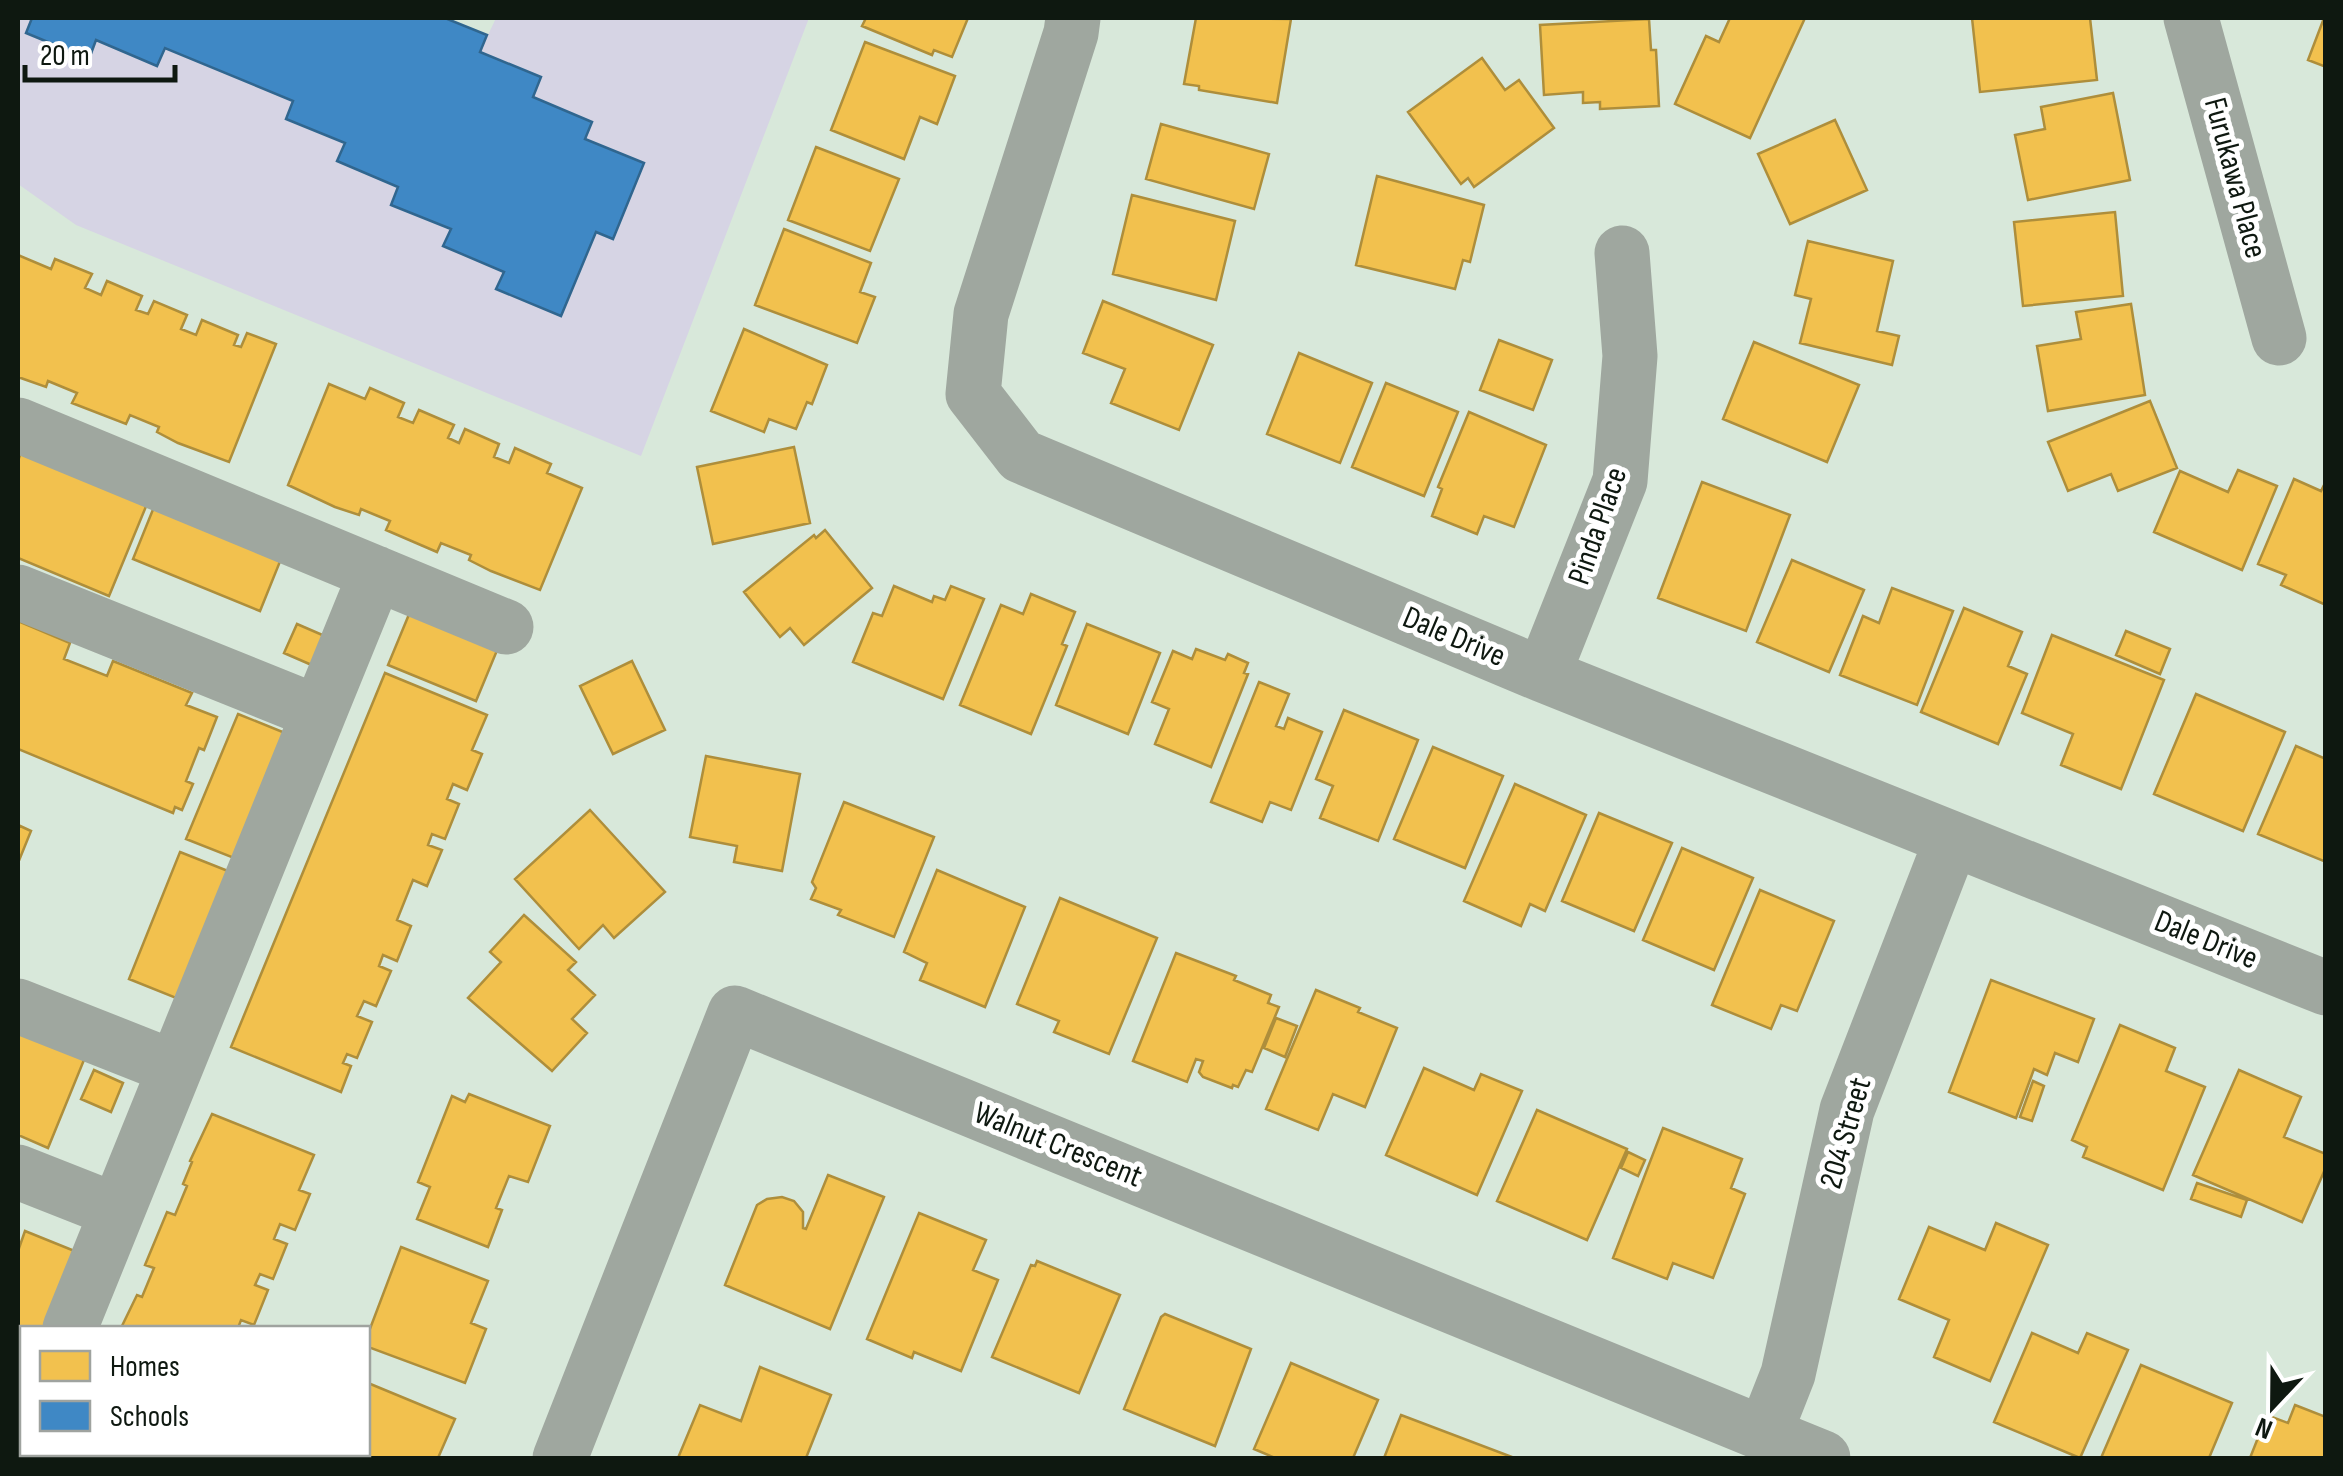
<svg xmlns="http://www.w3.org/2000/svg" width="2343" height="1476" font-family="'Sofia Sans Condensed',sans-serif">
<style>
.green{fill:#d6d4e4}
.homes{fill:#f2c14e;stroke:#ae8e3b;stroke-width:2.5}
.schools{fill:#3f88c5;stroke:#30668f;stroke-width:2.5}
.lines{fill:none;stroke-linecap:round;stroke-linejoin:round}
.minor{stroke:#9fa79f;stroke-width:55}
.labels{text-anchor:middle;dominant-baseline:central;stroke-width:10;stroke-linejoin:round;paint-order:stroke}
.street-label{font-size:32px;fill:#0e1810;stroke:#fff}
</style>
<rect width="100%" height="100%" fill="#d8e8da"/>
<!-- green -->
<path class="green" d="M18 18H32L26 33 88 59 96 40 157 66 165 48 293 101 286 119 345 143 338 161 398 187 451 229 444 247 504 272 496 289 561 316 596 232 613 239 644 163 585 139 591 122 533 97 541 77 480 52 496 18H809L641 456 76 225 18 184Z"/>
<!-- homes -->
<path class="homes" d="M866 18H968L952 57 934 50 932 55 862 26Z
M1196 18 1291 19 1277 103 1199 90V86L1184 84Z
M1730 18H1805L1750 138 1675 104 1706 36 1719 42Z
M1972 18H2090L2097 80 1980 92Z
M2324 18H2326V67L2308 60Z
M1649 19 1651 50H1656L1659 106 1600 109V102L1583 103V92L1544 95 1540 25Z
M865 42 955 76 937 124 920 117 904 159 831 130Z
M1482 58 1505 90 1519 80 1554 128 1474 187 1468 178 1461 184 1408 112Z
M2113 93 2130 180 2028 200 2015 135 2045 129 2041 107Z
M1835 120 1867 190 1790 224 1758 154Z
M1161 124 1269 154 1254 209 1146 179Z
M816 147 899 179 870 251 788 220Z
M1377 176 1484 205 1470 262 1463 260 1455 289 1356 265Z
M1132 195 1235 221 1216 300 1113 274Z
M2115 212 2123 296 2023 306 2014 222Z
M784 229 871 263 860 292 875 297 857 343 755 305Z
M1808 241 1893 261 1877 331 1899 336 1892 365 1800 343 1811 299 1795 295Z
M18 255 51 269 55 259 92 274 85 288 101 295 107 281 142 296 136 310 148 314 154 301 187 315 181 329 196 335 202 320 238 335 234 345 241 347 247 333 276 344 229 462 178 443 157 432 159 427 130 415 126 424 72 403 77 393 48 381 46 387 18 377Z
M1103 301 1213 345 1179 430 1111 403 1125 369 1083 353Z
M2131 304 2145 395 2048 411 2037 346 2081 339 2076 312Z
M744 329 827 365 812 404 807 402 796 429 769 419 764 432 711 411Z
M1499 340 1552 360 1533 410 1480 390Z
M1754 342 1859 385 1827 462 1723 419Z
M1299 353 1372 383 1340 463 1267 434Z
M1386 383 1458 412 1424 496 1352 467Z
M329 384 365 399 370 388 404 403 398 417 413 423 419 410 454 425 448 438 459 443 465 429 499 444 494 457 509 463 515 448 551 464 547 473 582 488 540 590 491 571 469 560 471 555 441 543 437 552 386 530 390 521 361 509 359 515 335 507 288 485Z
M2150 401 2177 468 2118 491 2111 474 2068 491 2048 442Z
M1469 412 1546 445 1514 527 1484 516 1477 534 1432 516 1442 489 1438 487Z
M794 447 810 523 713 544 697 467Z
M21 452 147 504 109 596 18 558V461Z
M2238 470 2277 486 2242 570 2154 532 2180 471 2228 492Z
M2294 479 2321 491 2326 481V605L2281 585 2286 575 2258 564Z
M1702 482 1790 515 1746 631 1658 598Z
M154 507 281 559 260 611 133 559Z
M825 530 872 588 804 645 790 628 780 637 744 592 814 535 816 538Z
M1792 560 1864 590 1829 672 1757 642Z
M894 586 932 602 934 596 945 600 951 586 984 599 943 699 853 662 873 613 882 616Z
M1892 588 1953 611 1917 705 1840 675 1863 616 1879 623Z
M1031 594 1075 612 1062 644 1067 646 1031 734 960 705 1001 605 1023 614Z
M1964 608 2022 632 2008 666 2027 674 1998 744 1921 712Z
M410 612 498 648 476 701 388 665Z
M18 621 70 643 64 659 107 676 113 661 192 693 186 705 217 717 204 750 199 748 186 781 193 784 182 810 175 807 173 813 18 749Z
M297 624 327 637 314 666 284 653Z
M1087 624 1160 653 1128 734 1056 705Z
M2126 631 2170 649 2160 674 2116 655Z
M2052 635 2164 680 2121 789 2061 765 2073 734 2022 713Z
M1196 649 1225 660 1228 654 1248 663 1244 673 1248 674 1211 767 1155 744 1169 709 1152 702 1173 651 1192 659Z
M632 661 665 730 613 754 580 686Z
M385 673 487 715 472 750 482 754 467 790 453 784 447 799 459 804 445 839 432 834 428 845 442 850 427 886 413 880 397 920 411 926 397 961 383 955 379 966 391 971 376 1006 364 1001 357 1016 372 1022 357 1058 347 1054 343 1063 351 1066 341 1092 231 1047Z
M1259 682 1289 694 1276 726 1284 729 1288 718 1322 732 1291 810 1270 802 1262 822 1211 802Z
M2196 694 2285 732 2243 831 2154 794Z
M1344 710 1418 740 1378 841 1320 818 1333 786 1316 779Z
M238 714 290 735 239 860 186 839Z
M2296 746 2326 759V862L2258 834Z
M1433 747 1503 776 1465 868 1394 839Z
M706 756 800 774 782 871 734 862 737 846 690 837Z
M1515 784 1586 815 1545 911 1530 904 1521 926 1464 901Z
M844 802 934 837 894 937 838 915 841 910 811 899 816 888 812 882Z
M590 810 665 892 614 938 603 925 579 949 515 879Z
M1599 813 1672 843 1634 931 1562 901Z
M18 825 31 831 18 863Z
M1682 848 1753 878 1714 970 1643 940Z
M180 852 233 873 181 1000 129 979Z
M937 870 1025 907 985 1007 920 980 927 963 904 952Z
M1760 890 1834 921 1797 1011 1781 1005 1771 1029 1712 1005Z
M1060 898 1157 938 1109 1054 1054 1032 1059 1021 1017 1004Z
M524 915 576 962 568 970 595 995 572 1019 587 1033 552 1071 468 998 501 962 490 952Z
M1176 953 1236 976 1234 980 1271 995 1268 1003 1279 1007 1252 1072 1246 1070 1238 1087 1233 1085 1232 1088 1203 1077 1199 1072 1203 1061 1196 1059 1187 1082 1133 1061Z
M1991 980 2094 1019 2078 1062 2055 1053 2047 1075 2034 1069 2016 1118 1949 1092Z
M1316 990 1360 1008 1358 1012 1397 1028 1365 1107 1333 1094 1318 1130 1266 1109Z
M1276 1018 1297 1026 1285 1057 1264 1048Z
M2120 1025 2175 1048 2166 1071 2205 1087 2163 1190 2083 1157 2087 1147 2072 1140Z
M18 1027 86 1055 48 1148 18 1135Z
M1424 1068 1474 1090 1481 1074 1522 1091 1477 1195 1386 1155Z
M94 1070 123 1083 111 1112 81 1099Z
M2239 1070 2301 1097 2284 1137 2326 1154V1167L2302 1222 2193 1175Z
M2033 1081 2044 1086 2032 1121 2020 1117Z
M469 1094 550 1126 528 1182 509 1176 496 1208 502 1210 488 1247 417 1219 430 1187 418 1182 452 1096 465 1102Z
M1537 1110 1627 1149 1587 1240 1497 1201Z
M212 1114 314 1155 299 1190 310 1194 295 1230 280 1224 274 1239 287 1244 273 1279 260 1274 255 1285 268 1290 254 1325 241 1320 238 1328H121L137 1295 142 1297 154 1268 145 1265 167 1212 175 1215 187 1186 183 1184 192 1162 190 1161Z
M1663 1128 1742 1159 1731 1188 1745 1194 1713 1278 1673 1263 1667 1279 1613 1258Z
M1628 1152 1645 1160 1638 1176 1621 1168Z
M828 1175 884 1197 830 1329 725 1285 757 1205 767 1199 782 1197 794 1201 803 1212V1228L806 1229Z
M2197 1183 2247 1200 2241 1217 2191 1199Z
M919 1213 986 1240 973 1270 998 1280 961 1371 914 1352 912 1358 867 1339Z
M1996 1223 2048 1245 1990 1381 1934 1357 1949 1320 1899 1299 1929 1227 1985 1250Z
M25 1231 77 1252 46 1328H22V1333L18 1331V1251Z
M401 1247 488 1281 471 1323 486 1329 465 1383 368 1347V1334Z
M1037 1261 1120 1295 1079 1393 992 1357 1031 1265 1035 1266Z
M1165 1314 1251 1349 1215 1446 1124 1409 1161 1317Z
M2032 1333 2078 1353 2087 1333 2128 1350 2080 1458 1994 1422Z
M1291 1363 1378 1400 1353 1458H1275L1254 1449Z
M2141 1365 2232 1403 2209 1458H2101Z
M760 1367 831 1395 806 1458H678L700 1405 741 1421Z
M368 1383 455 1419 438 1458H296L298 1454H368Z
M2295 1405 2326 1417V1458H2250L2267 1415 2288 1423Z
M1401 1415 1512 1457 1511 1458H1384Z"/>
<!-- schools -->
<path class="schools" d="M32 18H445L487 35 480 52 541 77 533 97 592 122 585 139 644 163 613 239 596 232 561 316 496 289 504 272 443 246 451 229 391 205 398 187 337 161 345 143 286 119 293 101 165 48 157 66 96 40 89 59 26 33Z"/>
<g class="lines">
<!-- minor -->
<path class="minor" d="M1073 18 1071 33 981 314 973 394 1021 456 1543 675 2326 988
M2191 18 2279 338
M18 425 506 627
M18 592 319 713 70 1328
M1543 675 1620 481 1630 356 1622 253
M319 713 376 573
M18 1006 175 1068
M18 1172 117 1211
M1764 1435 1788 1374 1847 1110 1952 839
M18 1458 22 1447
M560 1458 735 1013 1823 1458"/>
</g>
<g class="labels">
<!-- street labels -->
<g class="street-label">
<text transform="translate(2235 178) rotate(75)">Furukawa Place</text>
<text transform="translate(1598 526) rotate(-71)">Pinda Place</text>
<text transform="translate(1454 637) rotate(23)">Dale Drive</text>
<text transform="translate(2206 940) rotate(22)">Dale Drive</text>
<text transform="translate(1846 1133) rotate(-74)">204 Street</text>
<text transform="translate(1058 1145) rotate(22)">Walnut Crescent</text>
</g>
</g>
<!-- border -->
<rect width="2343" height="1476" fill="none" stroke="#0e1810" stroke-width="40"/>
<!-- legend -->
<rect x="20" y="1326" width="350" height="130" fill="#ffffff" stroke="#9fa39f" stroke-width="2.5"/>
<rect x="40" y="1351" width="50" height="30" fill="#f2c14e" stroke="#9fa39f" stroke-width="2.5"/>
<text x="110" y="1376" font-size="30" fill="#0e1810">Homes</text>
<rect x="40" y="1401" width="50" height="30" fill="#3f88c5" stroke="#9fa39f" stroke-width="2.5"/>
<text x="110" y="1426" font-size="30" fill="#0e1810">Schools</text>
<!-- north arrow -->
<g transform="translate(2273 1406) rotate(202)" stroke="#ffffff" stroke-width="8" paint-order="stroke">
<path d="M0-8L18 38L0 25L-18 38Z" fill="#0e1810"/>
<text y="-15" font-size="28" font-weight="bold" text-anchor="middle" fill="#0e1810">N</text>
</g>
<!-- scale -->
<path d="M25 65v15h150v-15" fill="none" stroke="#0e1810" stroke-width="5"/>
<text x="40" y="65" font-size="30" fill="#0e1810" stroke="#ffffff" stroke-width="8" paint-order="stroke">20 m</text>
</svg>
